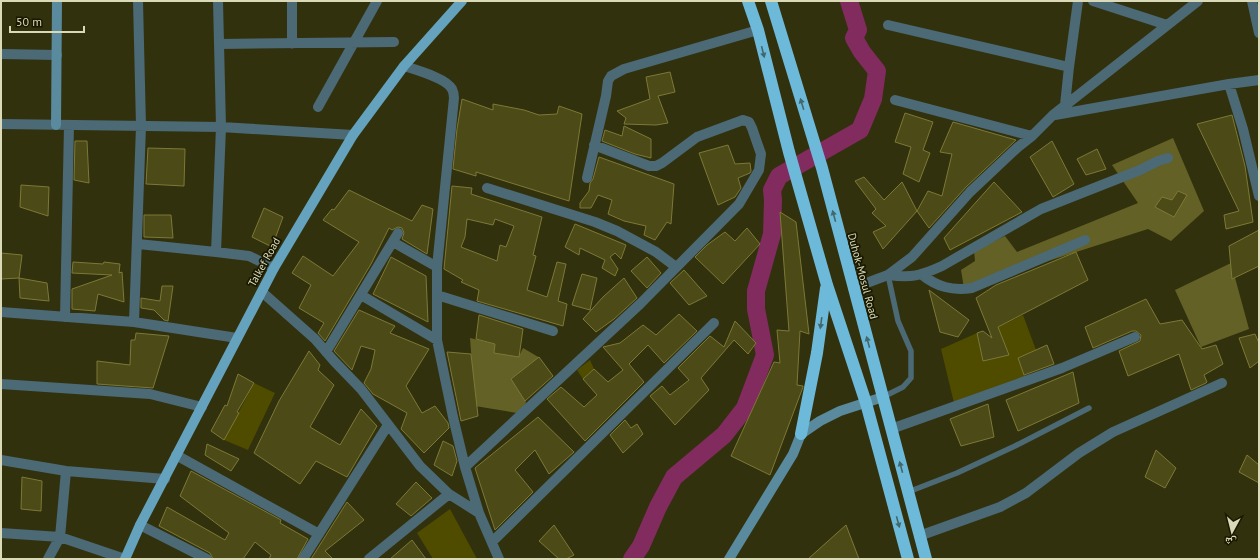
<svg xmlns="http://www.w3.org/2000/svg" width="1260" height="560" font-family="'PT Sans','Noto Naskh Arabic',sans-serif">
<style>
.green{fill:#4f4c00}
.forest{fill:#636126}
.lines{fill:none;stroke-linecap:round;stroke-linejoin:round}
.river{stroke:#822b5f;stroke-width:18}
.building{fill:#4c4a17;stroke:#7c7937;fill-rule:evenodd}
.lane{stroke:#4c6976;stroke-width:5.5}
.street{stroke:#4c6976;stroke-width:10}
.secondary{stroke:#5a8a9e;stroke-width:10}
.primary{stroke:#64a2bd;stroke-width:10}
.highway{stroke:#6db9d9;stroke-width:12}
.oneway{fill:#43686c}
.labels{text-anchor:middle;dominant-baseline:central;stroke-width:3.5;stroke-linejoin:round;paint-order:stroke}
.street-label{font-size:11px;fill:#dadab9;stroke:#191800}
</style>
<rect width="100%" height="100%" fill="#32310d"/>
<!-- green -->
<path class="green" d="M1023 315 1036 350 1018 358 1025 376 954 403 941 349 977 333 983 361 1009 355 998 327Z
M590 360 594 369 583 379 577 370Z
M254 383 275 393 248 450 224 440Z
M450 509 477 559H433L417 533Z"/>
<!-- forest -->
<path class="forest" d="M1173 138 1204 211 1171 241 1148 229 964 288 961 270 975 261 974 251 1005 236 1017 252 1138 203 1112 165Z
M1231 263 1249 329 1201 347 1175 290Z
M470 338 495 344 494 353 519 356 523 348 540 358 512 380 526 402 523 414 475 406Z"/>
<g class="lines">
<!-- river -->
<path class="river" d="M632 559 641 546 658 507 674 477 724 435 745 408 765 355 756 309V291L772 234 773 200 772 190 779 176 860 130 873 99 877 71 862 52 854 38 858 30 849 1"/>
</g>
<!-- building -->
<path class="building" d="M670 72 675 92 658 96 668 123 656 125 624 124 626 118 617 111 650 99 646 77Z
M462 99 493 110V104L524 110 539 115 557 114 559 106 582 114 569 201 476 172V176L453 169 457 129Z
M905 113 933 122 923 150 930 153 919 182 903 174 911 147 895 142Z
M1232 115 1245 166 1253 222 1226 229 1224 215 1239 211 1197 124Z
M953 122 1016 140 966 187 929 228 917 211 928 191 942 196 952 154 940 152Z
M624 126 651 139V158L635 154 602 141 605 130 622 136Z
M75 141H87L89 183 74 180Z
M1052 141 1074 184 1053 197 1030 157Z
M728 145 735 164 750 163 751 171 750 173 738 178 741 188 735 197 718 205 699 153Z
M148 148 185 149 184 186 146 184Z
M1097 149 1106 169 1086 175 1077 159Z
M599 157 674 184 671 224 667 222 655 240 644 235 646 226 624 221 608 214 612 200 598 195 591 208H580V203L589 191 590 183 593 179Z
M864 177 884 200 902 182 917 211 883 249 873 232 886 226 872 213 876 209 855 181Z
M994 182 1022 212 950 250 944 238Z
M21 185 49 187 48 216 20 207Z
M452 186 472 188 471 194 542 217 533 255 536 256 527 290 547 297 557 262 566 264 558 301 567 304 563 326 477 301 479 290 461 282 463 280 444 269ZM467 219 493 225 495 219 514 226 506 247 500 245 497 261 461 247 465 237Z
M349 190 412 221 422 205 433 209 427 254 402 239 404 233 402 228 398 227 392 230 389 228 371 264 325 341 318 333 324 323 299 308 311 285 292 273 303 256 333 276 359 242 323 220 332 209 334 210Z
M1178 191 1187 195 1174 217 1155 207 1162 197 1172 200Z
M264 208 283 217 272 247 252 237Z
M780 212 796 222 809 334 800 331 797 385 803 386V387L770 475 731 456 774 362 780 363 777 330 789 331Z
M144 215H171L173 238 144 237Z
M575 224 626 245 621 259 615 253 610 257 618 269 615 276 602 268 605 260 580 248 579 255 565 247Z
M747 228 760 244 723 284 695 257 707 245 725 232 735 241Z
M1259 230V266L1232 279 1229 246Z
M1076 252 1088 280 998 327 1009 355 983 361 977 333 983 331 992 338 976 298 996 285Z
M1 253 22 255 19 278 1 279Z
M391 257 426 276 428 322 373 294Z
M647 257 661 273 647 288 631 271Z
M73 262 103 264 104 262 120 264 119 273 122 272 124 302 98 294 95 311 72 309V289L112 275 72 273Z
M684 270 707 296 689 305 670 283Z
M582 274 597 278 590 310 572 305Z
M19 278 47 283 49 301 20 298Z
M624 278 637 298 614 319 596 332 583 319 603 297Z
M162 286H173L168 321 164 320 154 310 141 308V298L160 301Z
M929 290 969 320 958 337 940 332Z
M1146 299 1160 324 1182 320 1202 349 1216 345 1223 364 1204 375 1207 382 1206 383 1191 390 1179 354 1128 376 1119 351 1140 341 1141 335 1136 331H1132L1093 348 1085 327Z
M359 310 395 326 390 333 429 349 406 386 422 413 435 406 448 423 449 428 424 453 401 429 407 413 373 394 364 383 371 369 375 350 361 346 352 370 334 351Z
M679 314 697 331 664 363 648 345 629 364 644 382 585 441 547 399 561 387 584 407 597 395 583 379 594 369 608 382 623 370 603 347 620 343 643 325 656 335Z
M479 315 523 329 519 357 494 353 495 344 476 339Z
M735 321 756 343 748 354 734 340 701 378 709 390 675 425 650 396 662 386 670 395 689 380 678 368 710 336 724 347Z
M136 333 169 336 153 388 97 384V361L130 365 131 340H135Z
M1255 334 1259 343V361L1250 368 1239 338Z
M1047 345 1054 364 1024 375 1018 358Z
M309 351 320 365 318 370 334 385 310 427 340 445 361 409 377 426 347 477 316 461 300 484 254 453 279 401Z
M447 352 471 354 478 416 461 421Z
M539 357 553 376 525 401 511 379Z
M1073 372 1079 403 1018 431 1006 400Z
M238 374 254 383 237 412 239 413 224 440 211 431 225 405 227 406Z
M988 404 994 437 961 446 950 419Z
M538 417 574 452 549 474 535 450 515 470 533 492 495 530 475 468Z
M625 420 631 428 637 424 643 434 623 453 610 435Z
M443 441 453 446 457 461 452 476 434 465Z
M207 444 239 459 231 471 205 455Z
M1156 450 1176 468 1165 488 1145 477Z
M1247 455 1259 465V483L1239 472Z
M191 471 281 520 280 523 308 539 297 559H269L271 555 255 542 243 559H213L210 553 159 526 167 507 225 540 229 533 180 496Z
M22 477 42 481 41 511 21 509Z
M416 482 432 498 411 516 396 504Z
M347 502 364 520 325 551 333 559H311Z
M554 525 574 555 566 559H559L539 541Z
M846 525 859 559H808Z
M412 540 426 559H390Z"/>
<g class="lines">
<!-- lane -->
<path class="lane" d="M883 397 903 387 911 378V351L898 321 888 275
M908 492 957 473 1015 446 1089 408"/>
<!-- street -->
<path class="street" d="M292 1V44
M1093 1 1167 25
M1252 1 1259 33
M888 25 1069 67
M220 44 394 42
M1 54 57 55
M404 66C416 70 446 78 452 89 453 91 454 95 454 98L437 267V340L453 417 465 467 479 513 499 559
M1229 84 1243 129 1259 196
M895 100 1032 136
M1065 105 1069 67 1078 1
M318 107 377 1
M1055 115 1229 84 1259 80
M1 124 221 127 353 135
M587 178 606 96 608 81 611 76 624 69 758 30
M487 188 595 222 617 231 656 252 676 267
M393 242 437 267
M138 244 216 252 249 256 274 268
M216 252 221 127 218 1
M921 274C937 287 952 291 972 288L1085 240
M888 275C912 278 920 276 942 266L1041 209 1140 170 1158 161 1168 158
M853 288 888 275 912 257 970 192 1018 147 1032 136 1053 115 1198 1
M262 292 315 339 334 361 361 389 420 466 449 494 479 513
M361 295 437 340
M437 295 553 331
M1 312 134 322 237 338
M65 317 69 125
M134 322 141 126 138 1
M326 352 398 233
M1 384 150 394 202 407
M891 429 1062 368 1135 337
M176 455 319 534
M1 460 66 471 165 479
M465 467 640 304 739 204 759 170 761 154 752 128 749 122 743 120 697 137 662 163 656 166H649L594 145
M140 525 207 559
M1 533 60 537 125 559
M919 536 1000 507 1026 493 1079 453 1113 432 1222 383
M492 542 714 323
M48 559 60 537 66 471
M303 559 388 425
M369 559 449 494"/>
<!-- secondary -->
<path class="secondary" d="M56 125 57 1
M729 559 793 454 801 434 820 421 840 411 883 397"/>
<!-- primary -->
<path class="primary" d="M125 559 140 525 274 268 353 135 404 66 462 1"/>
<!-- highway -->
<path class="highway" d="M748 1 758 30 789 152 827 285 866 403 908 559
M771 1 822 168 926 559
M801 434 817 353 826 288"/>
</g>
<!-- one-way arrows -->
<defs><path id="oneway-solid" d="M-6-.8H1V-3.2L6.5 0L1 3.2V.8H-6Z"/></defs>
<g class="oneway">
<use href="#oneway-solid" transform="translate(763 52) rotate(76)"/>
<use href="#oneway-solid" transform="translate(802 104) rotate(-107)"/>
<use href="#oneway-solid" transform="translate(834 216) rotate(-105)"/>
<use href="#oneway-solid" transform="translate(821 323) rotate(98)"/>
<use href="#oneway-solid" transform="translate(868 342) rotate(-105)"/>
<use href="#oneway-solid" transform="translate(901 467) rotate(-105)"/>
<use href="#oneway-solid" transform="translate(898 522) rotate(75)"/>
</g>
<g class="labels">
<!-- street labels -->
<g class="street-label">
<text transform="translate(264 262) rotate(-61)">Talkef Road</text>
<text transform="translate(863 276) rotate(75)">Duhok-Mosul Road</text>
</g>
</g>
<!-- border -->
<rect width="1260" height="560" fill="none" stroke="#dadab9" stroke-width="4"/>
<!-- north arrow -->
<g transform="translate(1232 532) rotate(187)" stroke="#191800" stroke-width="3" paint-order="stroke">
<path d="M0-3L7 15L0 10L-7 15Z" fill="#dadab9"/>
<text y="-6" font-size="11" font-weight="bold" text-anchor="middle" fill="#dadab9">ش</text>
</g>
<!-- scale -->
<path d="M10 26v6h74v-6" fill="none" stroke="#dadab9" stroke-width="2"/>
<text x="16" y="26" font-size="12" fill="#dadab9" stroke="#191800" stroke-width="3" paint-order="stroke">50 m</text>
</svg>
